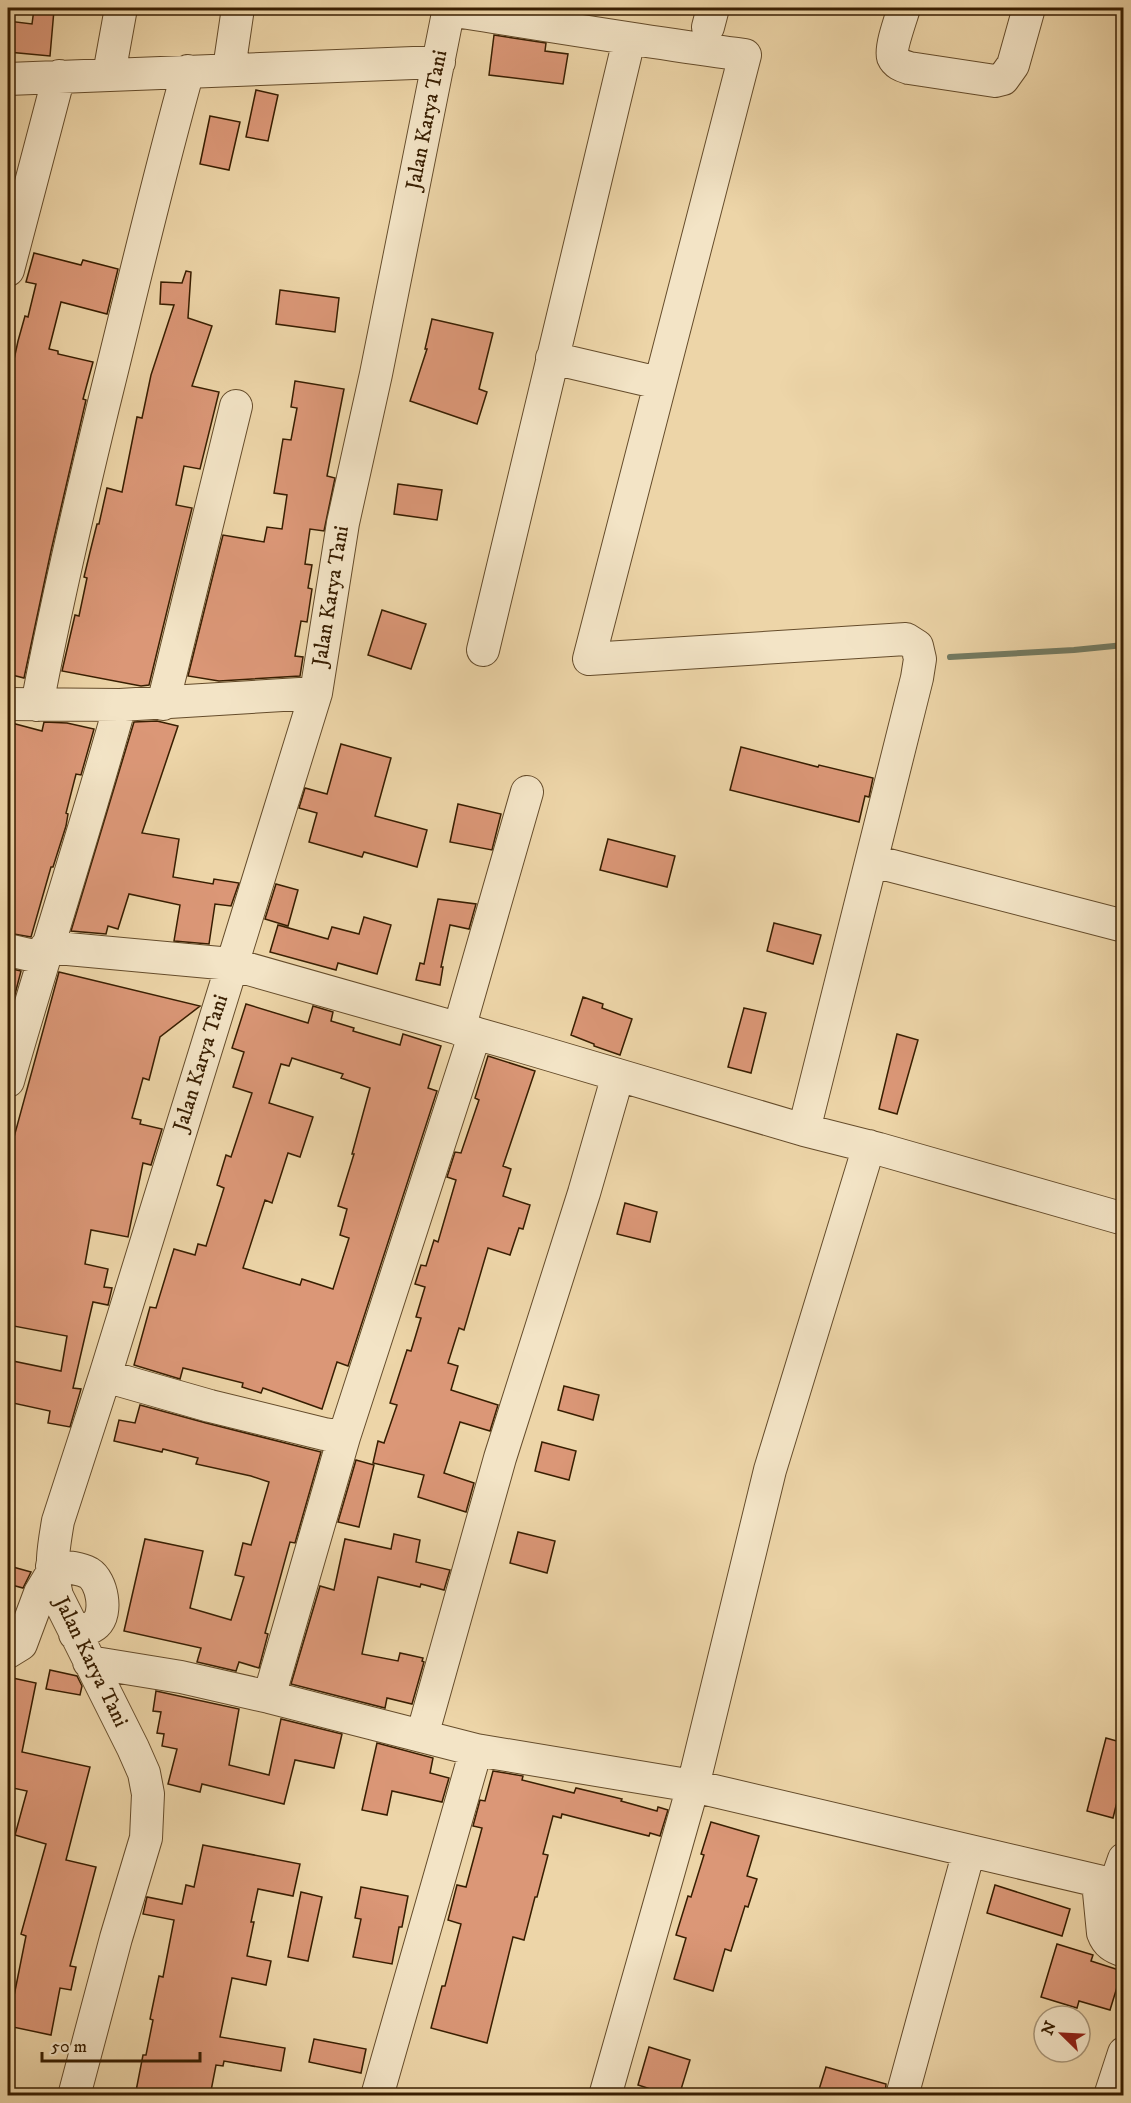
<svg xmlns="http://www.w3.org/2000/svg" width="1131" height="2103" font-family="'IM FELL DW Pica',serif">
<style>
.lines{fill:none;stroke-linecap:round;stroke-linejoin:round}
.stream{stroke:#737b62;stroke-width:6}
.building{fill:#db9777;stroke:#381e01;stroke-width:1.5;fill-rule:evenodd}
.minor-casing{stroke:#654c2b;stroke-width:34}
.minor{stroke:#f3e4c6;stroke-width:32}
.labels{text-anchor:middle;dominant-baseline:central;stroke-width:4.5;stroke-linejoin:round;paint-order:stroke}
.street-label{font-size:21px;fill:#381e01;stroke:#f3e4c6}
</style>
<rect width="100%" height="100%" fill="#edd5a8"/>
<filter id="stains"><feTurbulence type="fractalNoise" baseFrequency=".00333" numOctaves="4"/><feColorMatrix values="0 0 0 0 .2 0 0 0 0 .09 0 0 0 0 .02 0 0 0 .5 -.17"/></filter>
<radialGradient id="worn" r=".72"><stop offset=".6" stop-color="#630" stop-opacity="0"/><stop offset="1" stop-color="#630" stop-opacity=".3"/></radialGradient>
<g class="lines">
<!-- stream -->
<path class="stream" d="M950 657 1074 650 1124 645"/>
</g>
<!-- building -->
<path class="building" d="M34 9 54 10 50 56 8 52V21L32 24Z
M494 35 546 43 545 51 568 54 563 84 489 75Z
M256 90 278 95 268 141 246 137Z
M210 116 240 122 229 170 200 164Z
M34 253 81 265 83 260 118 269 107 314 61 302 49 349 58 351V354L93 362 83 399 86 400 51 551 24 678 8 674V387L18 341 25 316 28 317 36 284 26 282Z
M186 271 191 272 188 318 212 326 192 386 219 392 200 469 184 466 176 505 192 508 149 685 141 686 62 671 75 615 79 616 87 578 84 577 90 552 97 524H99L107 488 122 492 137 417 142 418 151 375 174 305 160 304 161 282 182 283Z
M280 290 339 298 335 332 276 324Z
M432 319 493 333 479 389 487 392 477 424 410 401 427 349H425Z
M295 381 344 389 327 476 335 478 324 531 310 529 305 564 312 565 308 588 312 589 307 622 301 621 295 656 303 657 300 676 219 681 188 676 223 535 264 542 267 527 282 529 287 495 274 493 283 439 291 440 297 408 291 407Z
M398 484 442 490 437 520 394 514Z
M382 610 426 624 411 669 368 655Z
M157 721 178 726 142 833 179 839 173 877 213 884 214 879 239 883 231 906 215 904 209 944 174 941 180 905 129 894 118 929 108 926 106 934 71 931 134 722Z
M8 722 42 731 44 722 67 723 94 729 81 775 76 774 66 813 68 814 66 826 53 867H51L31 937 8 933Z
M341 744 391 758 375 816 427 830 417 867 364 852 362 857 309 842 317 813 299 808 305 788 327 794Z
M741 747 818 767 819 765 873 778 869 797 865 796 859 822 730 790Z
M458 804 501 814 492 850 450 842Z
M608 839 675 856 667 887 600 870Z
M276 884 298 890 288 926 265 919Z
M438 899 476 904 469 929 450 925 441 967H443L440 985 416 980 420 963 424 964Z
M364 917 391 925 377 974 338 963 336 970 270 952 278 925 328 939 332 927 359 934Z
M774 923 821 935 813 964 767 951Z
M8 968 21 971 13 1002 8 1001Z
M59 972 200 1006 160 1037 149 1080 143 1078 132 1118 141 1120 140 1124 162 1129 151 1165 143 1163 128 1237 91 1230 85 1264 108 1269 104 1287 112 1288 108 1305 93 1302 73 1388 81 1389 70 1427 48 1423 50 1411 8 1402V1360L61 1371 67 1336 8 1325V1159Z
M583 997 603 1004 602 1008 632 1019 620 1055 594 1046V1044L571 1035Z
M246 1004 308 1023 313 1006 333 1012 331 1021 354 1028 353 1031 400 1045 403 1034 441 1046 428 1088 437 1091 348 1366 337 1362 322 1409 263 1388 261 1393 242 1387 243 1383 183 1368 180 1379 134 1365 150 1307 156 1308 174 1249 195 1255 198 1244 206 1246 224 1188 217 1185 226 1155 231 1157 252 1093 233 1087 244 1052 232 1048ZM292 1058 343 1074 341 1078 370 1088 352 1154H354L338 1206 347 1209 340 1235 349 1238 333 1289 302 1279 300 1285 243 1268 265 1200 272 1203 288 1153 300 1157 313 1117 269 1103 281 1064 289 1066Z
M744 1008 766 1013 751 1073 728 1067Z
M897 1034 918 1040 897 1114 879 1109Z
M488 1056 535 1071 503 1166 511 1169 503 1196 530 1205 523 1229 519 1228 510 1255 488 1248 464 1330 459 1328 448 1363 458 1366 451 1390 498 1405 490 1431 460 1422 444 1473 474 1483 466 1512 418 1497 424 1475 373 1463 378 1441 384 1443 397 1405 390 1403 407 1350 411 1351 421 1318 416 1317 425 1287 415 1284 421 1265 426 1266 434 1240 438 1242 456 1180 447 1177 455 1152 461 1153 479 1100 475 1098Z
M625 1203 657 1212 650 1242 617 1234Z
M564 1386 599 1395 593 1420 558 1410Z
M140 1405 206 1423 321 1452 295 1543 290 1542 265 1633 268 1634 259 1668 239 1662 236 1671 197 1662 201 1648 124 1631 145 1539 203 1551 190 1608 231 1620 244 1577 235 1575 243 1543 251 1545 269 1482 251 1476 196 1464 198 1458 163 1449 162 1452 114 1441 119 1420 135 1423Z
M542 1442 576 1451 569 1480 535 1471Z
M356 1460 374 1465 359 1527 338 1522Z
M518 1532 555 1541 547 1573 510 1563Z
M394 1534 420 1540 416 1562 450 1570 444 1590 421 1584 420 1587 378 1577 362 1654 398 1661 400 1653 423 1658 422 1661 424 1662 412 1704 387 1698 385 1708 291 1684 320 1586 334 1590 345 1539 391 1549Z
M13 1567 31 1572 23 1588 8 1584Z
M50 1670 77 1676 82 1686 80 1695 46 1689Z
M8 1677 36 1683 22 1752 90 1767 66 1860 96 1867 70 1966 76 1967 71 1990 60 1988 51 2035 8 2026 26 1936 21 1934 46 1844 15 1835 27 1791 8 1787Z
M156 1691 239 1709 229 1765 269 1775 281 1719 342 1734 334 1768 295 1760 284 1804 202 1784 200 1792 168 1784 177 1749 162 1746 164 1734 157 1733 161 1712 153 1711Z
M1106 1738 1124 1743V1774L1113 1818 1087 1811Z
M377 1743 433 1758 430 1773 449 1778 442 1802 392 1791 387 1815 362 1810Z
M493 1771 523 1776 522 1780 574 1793 576 1788 622 1799 621 1801 657 1811 658 1807 668 1810 660 1836 650 1833 649 1836 562 1814 561 1818 553 1816 543 1854 548 1855 537 1897H535L524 1940 513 1937 487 2043 431 2028 442 1986H445L461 1924 448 1920 457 1885 466 1887 482 1828 473 1826 480 1800 485 1801Z
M711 1822 759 1836 747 1876 757 1879 748 1907 745 1906 731 1951 725 1949 713 1991 674 1979 686 1938 676 1935 688 1896 691 1897 704 1855 701 1854Z
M203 1845 300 1864 293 1896 258 1889 251 1922H254L247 1956 271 1961 266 1985 232 1978 220 2037 285 2048 281 2071 224 2061 223 2066 216 2065 210 2096H135L143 2055H146L153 2020 150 2019 159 1976 163 1977 174 1920 143 1914 146 1901 147 1897 182 1904 186 1885 194 1887Z
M995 1885 1070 1909 1062 1936 987 1913Z
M361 1887 408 1896 402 1927H399L392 1964 353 1957 361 1919 355 1918Z
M301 1892 322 1897 308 1961 288 1957Z
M1057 1944 1093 1955 1091 1961 1122 1971 1110 2010 1079 2001 1077 2008 1041 1997Z
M314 2039 366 2049 361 2073 309 2062Z
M649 2047 690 2060 679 2096H672L638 2085Z
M826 2067 886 2084 885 2096H817Z"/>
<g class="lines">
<!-- minor casing -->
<g class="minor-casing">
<path id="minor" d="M904 8C901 18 890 48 893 57 896 64 903 66 909 68L995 81 1003 79 1013 65 1029 8
M448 10C547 25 646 42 745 55L589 659 906 639 917 646 920 659 917 678 804 1130
M708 27 713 8
M229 69 238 8
M109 74 121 8
M8 79 439 62
M8 270 59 76
M552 358 659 383
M483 650 629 40
M8 704 120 705
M163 704 236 406
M37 705C56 604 79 506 103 407 131 294 157 182 188 71
M873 861 1124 926
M46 947 231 964 520 1046 804 1130 879 1149 1124 1219
M8 950 43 958
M459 1029 527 792
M8 1081C44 955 85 831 120 705L316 693
M105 1376 210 1406 324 1434 344 1437 475 1033
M52 1566C64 1567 78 1567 89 1573 102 1581 108 1613 96 1624 91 1629 82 1631 75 1634
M8 1652 21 1644 40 1593 52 1573
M89 1662 181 1677 269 1697 476 1750 693 1786 1124 1887
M269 1697 344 1437
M422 1736 500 1458 584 1193 618 1075
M1098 1882 1103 1933C1107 1944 1113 1947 1124 1951
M1115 1885 1124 1859
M74 2096 116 1938 146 1838 148 1794 144 1773 133 1748 57 1596C50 1567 53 1550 58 1521L105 1376 316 693 343 523 376 374 449 8
M377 2096 476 1750
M605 2096 693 1786 770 1470 869 1146
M902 2096 969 1851
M1110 2096 1124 2053"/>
</g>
<!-- minor -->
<use href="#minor" class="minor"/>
</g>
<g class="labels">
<!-- street labels -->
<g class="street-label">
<text transform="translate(427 120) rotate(-79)">Jalan Karya Tani</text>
<text transform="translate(331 596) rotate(-81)">Jalan Karya Tani</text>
<text transform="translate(201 1063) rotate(-73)">Jalan Karya Tani</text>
<text transform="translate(91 1662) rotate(64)">Jalan Karya Tani</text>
</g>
</g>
<!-- margin -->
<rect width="1131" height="2103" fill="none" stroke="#edd5a8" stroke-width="30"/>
<rect x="9" y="9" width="1113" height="2085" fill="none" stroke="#381e01" stroke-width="3"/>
<rect x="15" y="15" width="1101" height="2073" fill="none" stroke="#381e01" stroke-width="1.5"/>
<!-- north arrow -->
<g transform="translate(1062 2034) rotate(294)"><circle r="28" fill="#f3e4c6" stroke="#a89577" stroke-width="1.5"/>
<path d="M0-4.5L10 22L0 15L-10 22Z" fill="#8f2418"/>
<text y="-9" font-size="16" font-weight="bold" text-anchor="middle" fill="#381e01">N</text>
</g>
<!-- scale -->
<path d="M42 2052v9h158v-9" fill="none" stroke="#381e01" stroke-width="3"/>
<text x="51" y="2052" font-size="18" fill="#381e01" stroke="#f3e4c6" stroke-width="4.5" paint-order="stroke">50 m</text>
<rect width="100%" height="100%" filter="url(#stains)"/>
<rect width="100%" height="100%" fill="url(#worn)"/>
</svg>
